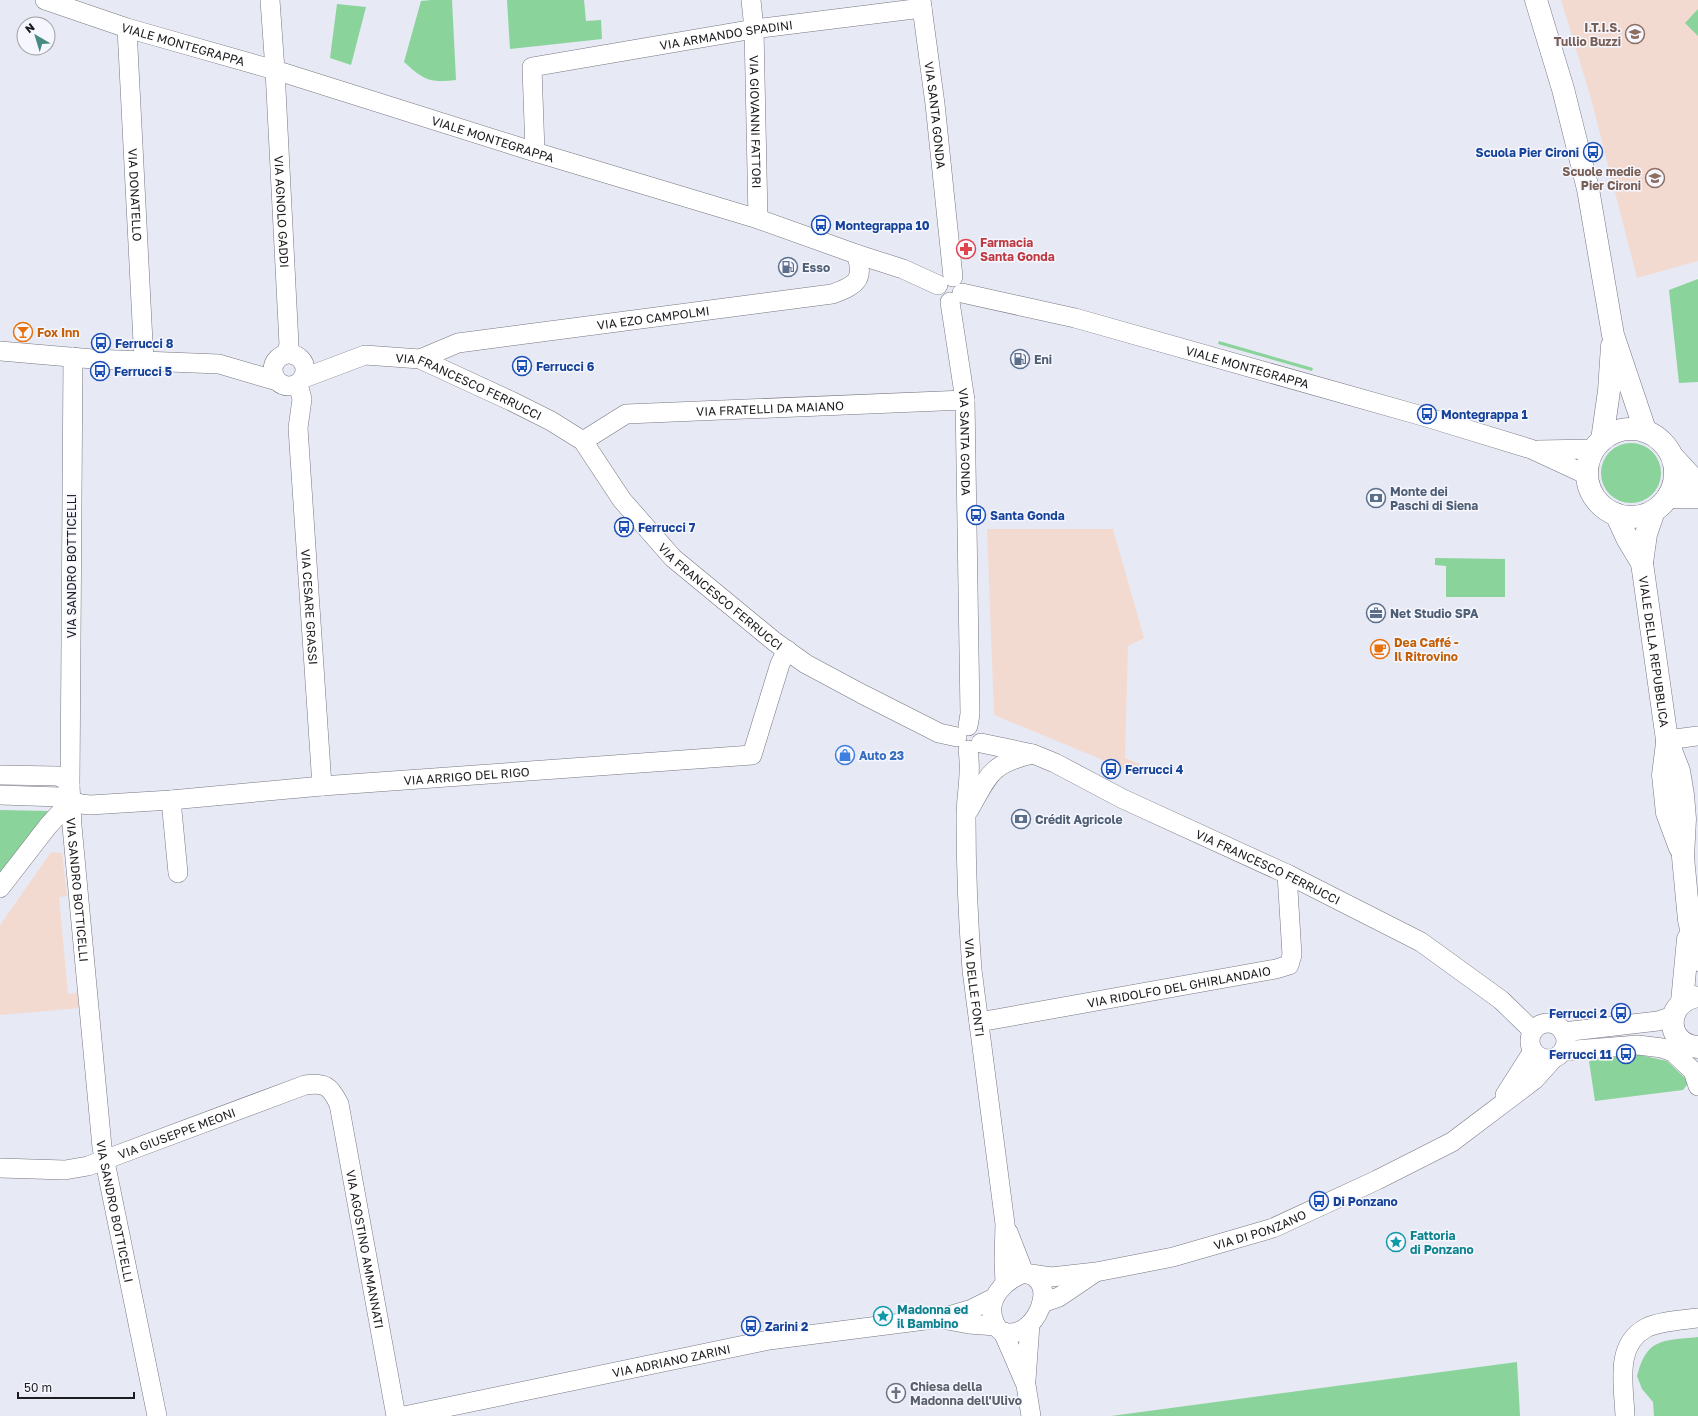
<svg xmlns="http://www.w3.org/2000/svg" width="1698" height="1416" font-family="'Golos Text',sans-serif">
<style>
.education{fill:#f3dad1}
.green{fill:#8ad39a}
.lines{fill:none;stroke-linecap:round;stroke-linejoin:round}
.minor-casing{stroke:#767782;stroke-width:20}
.major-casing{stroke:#767782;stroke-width:23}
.minor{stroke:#fff;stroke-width:19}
.major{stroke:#fff;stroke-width:22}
.labels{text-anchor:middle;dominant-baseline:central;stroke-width:3;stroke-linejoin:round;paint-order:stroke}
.education-label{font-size:12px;font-weight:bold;fill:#785e54;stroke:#f6f7fe;text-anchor:end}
.street-label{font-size:12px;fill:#1c1c20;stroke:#f6f7fe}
.transit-label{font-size:12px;font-weight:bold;fill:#164399;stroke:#f6f7fe;text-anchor:start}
.health-label{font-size:12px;font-weight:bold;fill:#be3a42;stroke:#f6f7fe;text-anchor:start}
.service-label{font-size:12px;font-weight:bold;fill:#4e5e75;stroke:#f6f7fe;text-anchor:start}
.food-label{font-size:12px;font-weight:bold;fill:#c56008;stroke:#f6f7fe;text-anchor:start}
.shop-label{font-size:12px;font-weight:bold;fill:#366cbe;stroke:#f6f7fe;text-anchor:start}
.culture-label{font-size:12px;font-weight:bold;fill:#0d838f;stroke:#f6f7fe;text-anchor:start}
.worship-label{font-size:12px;font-weight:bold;fill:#5b616d;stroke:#f6f7fe;text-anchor:start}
</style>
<rect width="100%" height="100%" fill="#e7e9f5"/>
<!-- education -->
<path class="education" d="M1561 0H1698V261L1637 278 1590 95Z
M987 529H1113L1144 638 1128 646 1125 758 1140 764 1134 773 994 715Z
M51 852 62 853 67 896 59 897 68 994 79 993 80 1008 0 1015V925Z"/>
<!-- green -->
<path class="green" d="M431 0H452L456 80C429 83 424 80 404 62L421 1Z
M507 0H584L586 21 601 20 602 39 510 49Z
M337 4 366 7 351 65 330 58Z
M1698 9V36L1685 23Z
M1698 279V382L1679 383 1669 290Z
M1219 341 1313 368 1312 371 1218 344Z
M1601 473a30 30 0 1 1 60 0a30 30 0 1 1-60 0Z
M1435 558 1505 559V597H1446V566L1435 565Z
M0 810 48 811 0 873Z
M1635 1054 1667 1061 1689 1082 1683 1090 1595 1101 1589 1061Z
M1698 1337V1416H1654L1653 1402 1642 1389 1637 1376C1647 1337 1663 1341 1698 1337Z
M1517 1362 1520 1416H1111Z"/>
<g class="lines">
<!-- minor casing -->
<g class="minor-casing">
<g id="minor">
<path id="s1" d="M45 0 127 28 275 70 535 152 758 219 856 254 903 269 938 285"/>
<path id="s2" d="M270 0 275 70 289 345 286 354"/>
<path id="s3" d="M751 0 754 29 758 219"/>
<path id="s4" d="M921 0 935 104 953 277"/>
<path id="s5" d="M127 28 144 362"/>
<path id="s6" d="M535 152 532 67 754 29 922 8"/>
<path id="s7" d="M962 293 1075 318 1426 417 1531 449 1587 475"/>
<path id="s8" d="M950 302 965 400 970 714 968 726"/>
<path d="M0 351 93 359 219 364 277 381"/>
<circle cx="289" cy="370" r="16"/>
<path id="s9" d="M73 357 70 785 72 826 102 1147 157 1416"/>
<path id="s10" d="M420 359 458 343 832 294C854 286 866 281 856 254"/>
<path id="s11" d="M304 378 365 355 420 359 511 401 551 421 583 441 622 500 673 558 775 642 806 664 862 694 939 733 957 737"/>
<path id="s12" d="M298 384 302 399 298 428 322 786"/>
<path id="s13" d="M583 441 626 414 965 400"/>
<path d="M1538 450 1593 449"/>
<path d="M1667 740 1698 736"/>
<path id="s14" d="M981 743 1033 754 1055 763 1123 799 1287 874 1421 942 1501 1000 1533 1031"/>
<path id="s15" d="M968 750C972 773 966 794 966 817 966 868 968 919 972 970L1005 1224 1004 1259 1005 1283"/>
<path d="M0 775 58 776 64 779 70 785"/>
<path id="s16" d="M0 795 60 797 81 804 90 805 171 800 322 786 752 755 780 664 787 650"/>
<path d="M171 800 178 873"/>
<path d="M969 810C989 775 990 764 1032 754"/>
<path d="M0 888 48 826 71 801"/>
<path id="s17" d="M979 1022 1276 969 1289 965 1292 955 1287 874"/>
<circle cx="1548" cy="1041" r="18"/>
<path d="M1563 1032 1658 1021 1673 1016"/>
<path d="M1563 1051 1638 1045 1662 1048 1673 1052 1693 1071 1698 1086"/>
<path d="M1505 1095 1533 1051"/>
<path id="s18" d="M0 1168 65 1170 88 1166 305 1085C325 1082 330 1086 339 1104L396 1416"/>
<path d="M1008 1232 1024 1273"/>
<path d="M1024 1273C1063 1279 1034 1342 1004 1332 999 1331 995 1326 994 1321 985 1299 1005 1280 1024 1273Z"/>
<path id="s19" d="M1031 1274 1051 1277 1096 1272 1173 1257 1273 1228 1377 1180 1452 1142 1534 1080 1554 1058"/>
<path d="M1042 1303 1059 1297 1093 1274"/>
<path d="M942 1319 969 1324 996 1326"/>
<path d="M1003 1332 1026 1385 1031 1416"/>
<path d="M1026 1380 1030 1324"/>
<path id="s20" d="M404 1416 769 1340 941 1318 972 1309 994 1298"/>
<path d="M1625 1416C1624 1386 1614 1345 1646 1328 1659 1321 1683 1320 1698 1318"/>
</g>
</g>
<!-- major casing -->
<g class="major-casing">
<g id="major">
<path d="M1536 0 1563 89 1588 189 1613 335 1645 430"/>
<circle cx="1631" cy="473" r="44"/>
<path d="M1602 440 1609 391 1612 346"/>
<path d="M1672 456 1695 481 1698 483"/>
<path d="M1668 497H1698"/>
<path id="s21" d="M1654 511 1646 534 1642 563 1667 740 1679 771 1683 795 1685 819 1683 857 1689 920 1698 960"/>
<path d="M1616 514 1627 538 1642 563"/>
<path d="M1667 743 1663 775 1667 813 1680 848"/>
<path d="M1694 997C1664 1005 1666 1045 1698 1047"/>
<path d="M1682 1002 1688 939"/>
</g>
</g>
<!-- minor -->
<use href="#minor" class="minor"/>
<!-- major -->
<use href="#major" class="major"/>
</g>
<!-- icons -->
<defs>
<g id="school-ring" transform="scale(1)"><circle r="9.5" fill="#f6f7fe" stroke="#8d6e63" stroke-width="1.5"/><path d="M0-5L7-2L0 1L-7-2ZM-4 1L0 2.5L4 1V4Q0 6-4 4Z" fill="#8d6e63"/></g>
<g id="bus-ring" transform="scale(1)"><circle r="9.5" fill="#f6f7fe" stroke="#1a4fb4" stroke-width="1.5"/><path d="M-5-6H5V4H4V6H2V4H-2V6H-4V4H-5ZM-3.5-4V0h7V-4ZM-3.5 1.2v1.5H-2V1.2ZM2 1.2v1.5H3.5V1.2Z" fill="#1a4fb4"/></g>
<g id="pharmacy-ring" transform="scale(1)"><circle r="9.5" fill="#f6f7fe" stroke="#e0444e" stroke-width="1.5"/><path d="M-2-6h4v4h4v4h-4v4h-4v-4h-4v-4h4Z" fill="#e0444e"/></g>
<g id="fuel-ring" transform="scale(1)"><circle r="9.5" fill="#f6f7fe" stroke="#5c6f8a" stroke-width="1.5"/><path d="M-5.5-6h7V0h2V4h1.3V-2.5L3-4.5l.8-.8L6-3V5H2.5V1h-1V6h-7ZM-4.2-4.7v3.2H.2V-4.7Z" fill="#5c6f8a"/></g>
<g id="bar-ring" transform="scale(1)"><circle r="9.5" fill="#f6f7fe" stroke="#e8710a" stroke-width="1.5"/><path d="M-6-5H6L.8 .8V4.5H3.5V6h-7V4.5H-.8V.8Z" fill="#e8710a"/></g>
<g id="bank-ring" transform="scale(1)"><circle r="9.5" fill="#f6f7fe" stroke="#5c6f8a" stroke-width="1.5"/><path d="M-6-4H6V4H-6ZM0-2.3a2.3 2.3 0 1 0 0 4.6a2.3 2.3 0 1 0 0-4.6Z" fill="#5c6f8a"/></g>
<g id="office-ring" transform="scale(1)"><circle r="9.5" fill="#f6f7fe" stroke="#5c6f8a" stroke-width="1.5"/><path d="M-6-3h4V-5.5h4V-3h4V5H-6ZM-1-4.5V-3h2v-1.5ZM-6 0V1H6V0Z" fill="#5c6f8a"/></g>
<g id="cafe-ring" transform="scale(1)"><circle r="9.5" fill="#f6f7fe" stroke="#e8710a" stroke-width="1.5"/><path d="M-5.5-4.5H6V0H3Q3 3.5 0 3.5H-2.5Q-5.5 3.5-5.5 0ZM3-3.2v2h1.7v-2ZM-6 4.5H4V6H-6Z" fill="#e8710a"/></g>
<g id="shop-ring" transform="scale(1)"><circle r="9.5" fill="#f6f7fe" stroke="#3f7fe0" stroke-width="1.5"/><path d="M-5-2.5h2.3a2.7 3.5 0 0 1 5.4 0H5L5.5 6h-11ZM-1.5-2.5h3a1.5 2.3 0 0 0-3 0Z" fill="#3f7fe0"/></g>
<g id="sight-ring" transform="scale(1)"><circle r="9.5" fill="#f6f7fe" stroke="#0f9aa8" stroke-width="1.5"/><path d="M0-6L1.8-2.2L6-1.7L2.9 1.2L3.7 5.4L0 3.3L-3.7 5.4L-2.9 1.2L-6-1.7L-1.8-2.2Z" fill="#0f9aa8"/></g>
<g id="church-ring" transform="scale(1)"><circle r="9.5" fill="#f6f7fe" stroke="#6b7280" stroke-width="1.5"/><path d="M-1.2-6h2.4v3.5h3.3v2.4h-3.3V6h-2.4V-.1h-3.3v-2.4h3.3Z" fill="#6b7280"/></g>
</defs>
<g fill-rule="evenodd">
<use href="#school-ring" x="1635" y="34"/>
<use href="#bus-ring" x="1593" y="152"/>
<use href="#school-ring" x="1655" y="178"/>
<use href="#bus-ring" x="821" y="225"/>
<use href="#pharmacy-ring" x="966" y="249"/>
<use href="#fuel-ring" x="788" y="267"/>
<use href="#bar-ring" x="23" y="332"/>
<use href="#bus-ring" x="101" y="343"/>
<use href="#fuel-ring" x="1020" y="359"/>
<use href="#bus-ring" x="522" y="366"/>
<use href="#bus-ring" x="100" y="371"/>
<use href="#bus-ring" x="1427" y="414"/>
<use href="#bank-ring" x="1376" y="498"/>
<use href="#bus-ring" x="976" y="515"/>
<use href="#bus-ring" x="624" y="527"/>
<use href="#office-ring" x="1376" y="613"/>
<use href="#cafe-ring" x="1380" y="649"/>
<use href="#shop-ring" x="845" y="755"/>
<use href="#bus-ring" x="1111" y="769"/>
<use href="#bank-ring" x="1021" y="819"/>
<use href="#bus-ring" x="1621" y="1013"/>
<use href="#bus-ring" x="1626" y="1054"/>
<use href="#bus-ring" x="1319" y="1201"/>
<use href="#sight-ring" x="1396" y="1242"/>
<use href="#sight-ring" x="883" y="1316"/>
<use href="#bus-ring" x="751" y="1326"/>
<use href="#church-ring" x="896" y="1393"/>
</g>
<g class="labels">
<!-- education labels -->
<g class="education-label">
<text x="1621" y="27">I.T.I.S.<tspan x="1621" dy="14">Tullio Buzzi</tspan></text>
<text x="1641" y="171">Scuole medie<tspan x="1641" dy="14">Pier Cironi</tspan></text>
</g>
<!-- street labels -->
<g class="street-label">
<text stroke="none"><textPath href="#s6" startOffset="282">VIA ARMANDO SPADINI</textPath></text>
<text stroke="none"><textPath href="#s1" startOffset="145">VIALE MONTEGRAPPA</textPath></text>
<text stroke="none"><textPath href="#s4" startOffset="116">VIA SANTA GONDA</textPath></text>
<text stroke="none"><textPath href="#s3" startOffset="122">VIA GIOVANNI FATTORI</textPath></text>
<text stroke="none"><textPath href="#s1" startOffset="469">VIALE MONTEGRAPPA</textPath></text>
<text stroke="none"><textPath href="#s5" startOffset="167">VIA DONATELLO</textPath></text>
<text stroke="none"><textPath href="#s2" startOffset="212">VIA AGNOLO GADDI</textPath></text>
<text stroke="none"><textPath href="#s10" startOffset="238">VIA EZO CAMPOLMI</textPath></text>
<text stroke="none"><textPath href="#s7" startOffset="295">VIALE MONTEGRAPPA</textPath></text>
<text stroke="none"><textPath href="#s11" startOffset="175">VIA FRANCESCO FERRUCCI</textPath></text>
<text stroke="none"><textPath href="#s13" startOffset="195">VIA FRATELLI DA MAIANO</textPath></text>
<text stroke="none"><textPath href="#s8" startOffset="141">VIA SANTA GONDA</textPath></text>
<text transform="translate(71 566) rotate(-90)">VIA SANDRO BOTTICELLI</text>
<text stroke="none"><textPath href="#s11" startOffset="512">VIA FRANCESCO FERRUCCI</textPath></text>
<text stroke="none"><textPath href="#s12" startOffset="224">VIA CESARE GRASSI</textPath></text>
<text stroke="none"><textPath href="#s21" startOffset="143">VIALE DELLA REPUBBLICA</textPath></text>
<text stroke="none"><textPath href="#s16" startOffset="469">VIA ARRIGO DEL RIGO</textPath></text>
<text stroke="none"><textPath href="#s14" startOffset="314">VIA FRANCESCO FERRUCCI</textPath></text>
<text stroke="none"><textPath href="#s9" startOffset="533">VIA SANDRO BOTTICELLI</textPath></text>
<text stroke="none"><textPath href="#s15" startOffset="238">VIA DELLE FONTI</textPath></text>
<text stroke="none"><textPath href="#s17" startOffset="203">VIA RIDOLFO DEL GHIRLANDAIO</textPath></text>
<text stroke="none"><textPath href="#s18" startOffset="183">VIA GIUSEPPE MEONI</textPath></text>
<text stroke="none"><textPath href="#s9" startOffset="857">VIA SANDRO BOTTICELLI</textPath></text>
<text stroke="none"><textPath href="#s19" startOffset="235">VIA DI PONZANO</textPath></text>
<text stroke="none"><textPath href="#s18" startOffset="511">VIA AGOSTINO AMMANNATI</textPath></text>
<text stroke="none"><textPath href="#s20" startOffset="273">VIA ADRIANO ZARINI</textPath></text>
</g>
<!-- transit labels -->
<g class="transit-label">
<text x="1579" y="152" text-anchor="end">Scuola Pier Cironi</text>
<text x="835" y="225">Montegrappa 10</text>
<text x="115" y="343">Ferrucci 8</text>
<text x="536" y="366">Ferrucci 6</text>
<text x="114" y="371">Ferrucci 5</text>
<text x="1441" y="414">Montegrappa 1</text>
<text x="990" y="515">Santa Gonda</text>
<text x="638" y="527">Ferrucci 7</text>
<text x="1125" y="769">Ferrucci 4</text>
<text x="1607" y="1013" text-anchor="end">Ferrucci 2</text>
<text x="1612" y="1054" text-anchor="end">Ferrucci 11</text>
<text x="1333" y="1201">Di Ponzano</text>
<text x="765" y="1326">Zarini 2</text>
</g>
<!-- health labels -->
<g class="health-label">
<text x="980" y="242">Farmacia<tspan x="980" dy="14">Santa Gonda</tspan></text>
</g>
<!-- service labels -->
<g class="service-label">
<text x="802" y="267">Esso</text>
<text x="1034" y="359">Eni</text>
<text x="1390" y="491">Monte dei<tspan x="1390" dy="14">Paschi di Siena</tspan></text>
<text x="1390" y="613">Net Studio SPA</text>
<text x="1035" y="819">Crédit Agricole</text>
</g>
<!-- food labels -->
<g class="food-label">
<text x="37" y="332">Fox Inn</text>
<text x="1394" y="642">Dea Caffé -<tspan x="1394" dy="14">Il Ritrovino</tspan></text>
</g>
<!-- shop labels -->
<g class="shop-label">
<text x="859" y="755">Auto 23</text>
</g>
<!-- culture labels -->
<g class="culture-label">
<text x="1410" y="1235">Fattoria<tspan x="1410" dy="14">di Ponzano</tspan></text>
<text x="897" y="1309">Madonna ed<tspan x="897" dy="14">il Bambino</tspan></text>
</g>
<!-- worship labels -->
<g class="worship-label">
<text x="910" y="1386">Chiesa della<tspan x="910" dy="14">Madonna dell'Ulivo</tspan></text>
</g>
</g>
<!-- north arrow -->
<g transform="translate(36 36) rotate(322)"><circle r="19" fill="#f6f7fe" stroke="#9f9fa5"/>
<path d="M0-3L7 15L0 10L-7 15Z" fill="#478c82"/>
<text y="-6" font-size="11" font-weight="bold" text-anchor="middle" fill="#1c1c20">N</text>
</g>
<!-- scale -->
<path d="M18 1392v6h116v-6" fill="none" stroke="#1c1c20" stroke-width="2"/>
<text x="24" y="1392" font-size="12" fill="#1c1c20" stroke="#f6f7fe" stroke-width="3" paint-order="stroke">50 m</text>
</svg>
